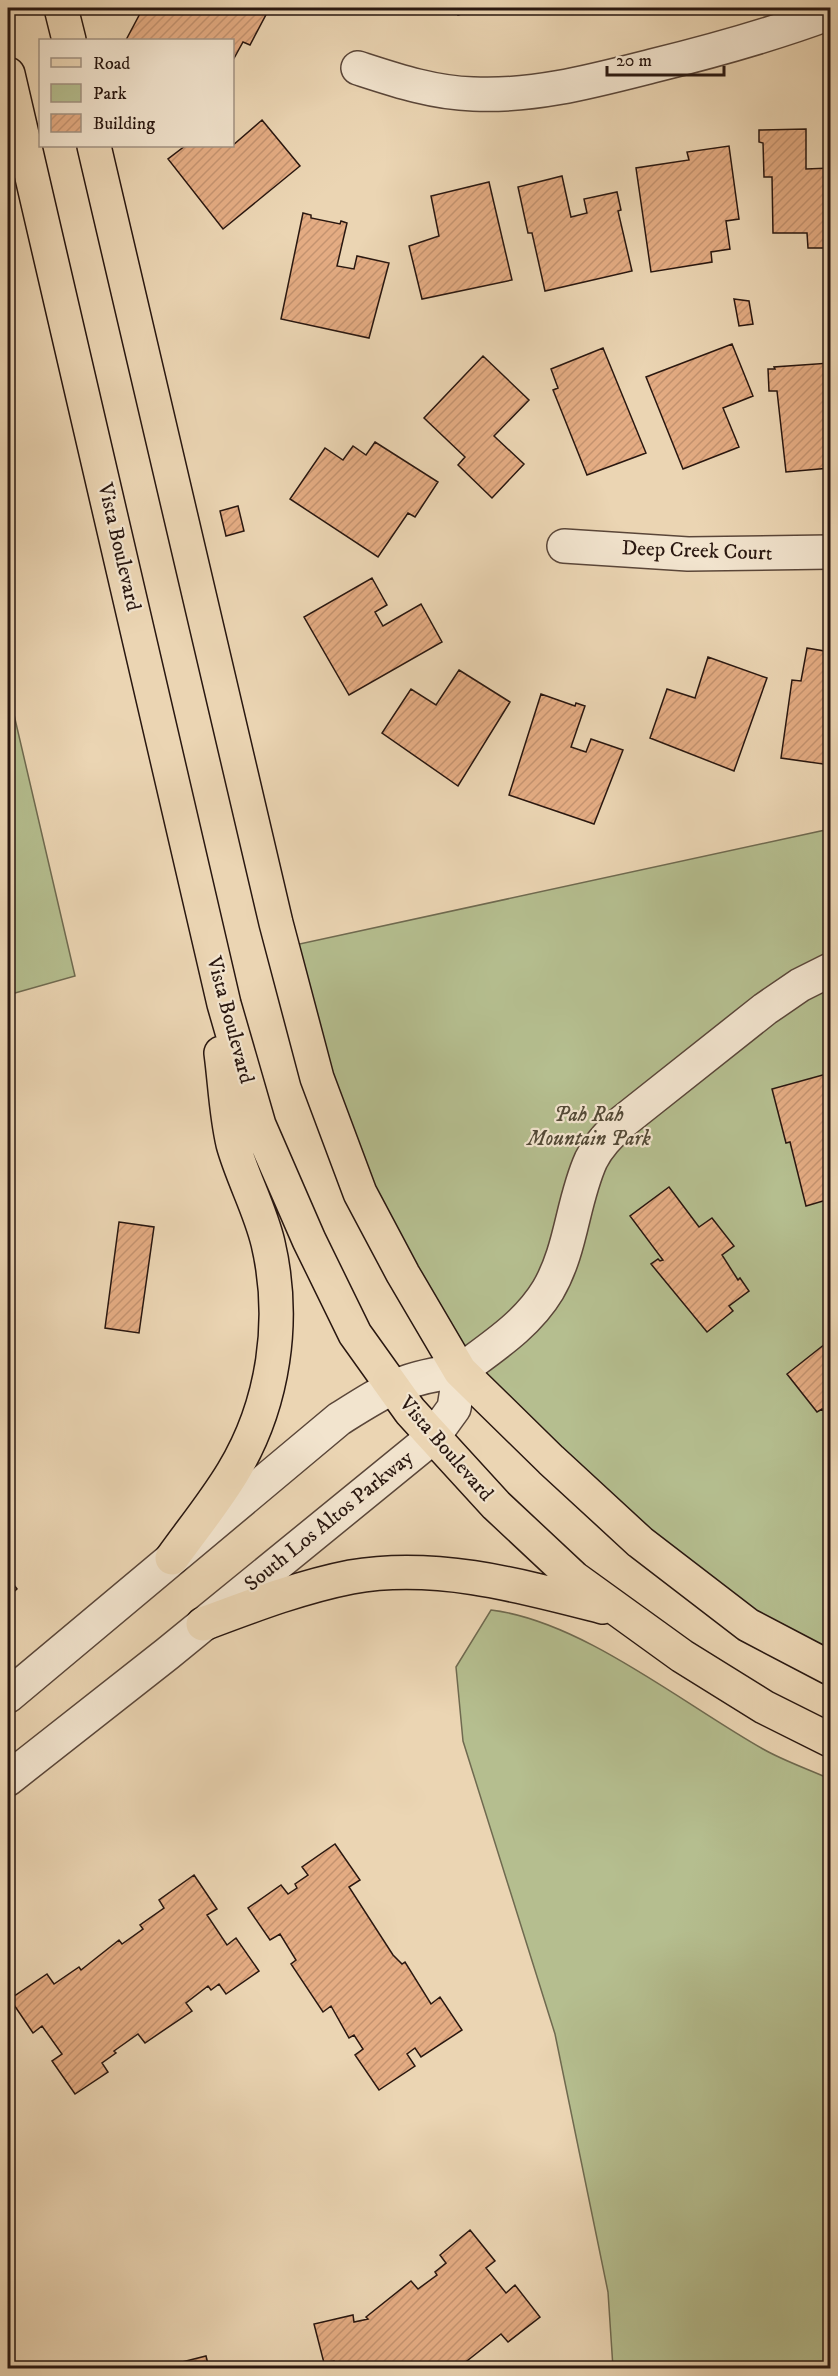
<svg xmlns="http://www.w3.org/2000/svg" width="838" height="2376" font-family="'IM FELL DW Pica',serif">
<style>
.green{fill:#b5be8f;stroke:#6f6a50;stroke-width:1.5}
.building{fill:url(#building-hatch);stroke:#291710;stroke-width:1.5}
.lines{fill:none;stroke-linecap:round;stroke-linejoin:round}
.minor-casing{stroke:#5a4639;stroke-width:36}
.major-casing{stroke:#291710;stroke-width:36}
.minor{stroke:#f2e4ce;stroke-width:33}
.major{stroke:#ebd5b3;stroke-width:33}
.labels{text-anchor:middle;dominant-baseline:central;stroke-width:4.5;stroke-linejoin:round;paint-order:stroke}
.street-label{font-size:21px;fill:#291710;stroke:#f2e4ce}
.park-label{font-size:21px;font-style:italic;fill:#534936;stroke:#f2e4ce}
</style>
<defs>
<pattern id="building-hatch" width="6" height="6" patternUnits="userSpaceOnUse" patternTransform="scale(1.5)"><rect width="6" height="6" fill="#e4ac83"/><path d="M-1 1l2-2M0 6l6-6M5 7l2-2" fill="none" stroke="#c49370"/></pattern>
</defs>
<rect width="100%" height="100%" fill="#ebd5b3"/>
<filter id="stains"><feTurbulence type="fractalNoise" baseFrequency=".00333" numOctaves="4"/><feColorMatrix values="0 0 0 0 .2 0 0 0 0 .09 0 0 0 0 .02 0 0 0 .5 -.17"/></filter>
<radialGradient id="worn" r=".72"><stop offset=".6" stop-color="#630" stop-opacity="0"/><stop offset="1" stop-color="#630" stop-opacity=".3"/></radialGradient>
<!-- green -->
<path class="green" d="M8 689 75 976 8 995Z
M830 829V1666L654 1559 405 1288 281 948Z
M491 1610C582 1621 683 1704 763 1749 784 1761 808 1769 830 1779V2368H613L608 2292 555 2034 463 1741 456 1667Z"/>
<!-- building -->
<path class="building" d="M143 8H267L269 9 250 45 243 42 232 62V40H126Z
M455 8H480L458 15Z
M262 120 300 166 223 229 168 159 185 146H232Z
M806 129V169L830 168V248H808L807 233H773L772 177H764L763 143 759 142V130Z
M729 146 739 219 726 221 730 249 711 252 712 262 651 272 636 168 689 160 687 152Z
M562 176 571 217 587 213 584 199 617 192 621 210 618 211 632 271 545 291 532 233H528L518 187Z
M489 182 512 280 422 299 409 246 439 236 431 196Z
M303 213 311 215V218L340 224 341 221 347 223 337 266 354 269 357 256 389 263 369 338 281 319Z
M734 299 749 301 753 324 739 326Z
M732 344 753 396 723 408 739 447 683 469 646 377Z
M603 348 646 453 587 475 553 390 558 388 551 369Z
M483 356 529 400 494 436 524 464 492 498 458 465 465 457 424 418Z
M830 363V468L786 472 777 391H769L768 369H775L774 367Z
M375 442 438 482 415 517 408 513 378 557 290 499 325 448 343 460 353 446 366 455Z
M238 506 244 531 226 536 220 511Z
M372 578 387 605 375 612 383 626 421 604 442 642 349 695 304 617Z
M807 648 830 652V765L781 758 792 680 801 681Z
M708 657 767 678 734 771 650 738 667 689 695 698Z
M459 670 510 702 458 786 382 733 411 689 436 705Z
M541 694 575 706 576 703 585 706 571 747 586 752 591 739 623 750 594 824 509 795Z
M830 1073V1199L806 1206 790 1142 786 1143 772 1089Z
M669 1187 699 1227 712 1218 734 1246 722 1255 738 1280 740 1278 749 1291 729 1306 733 1311 707 1332 651 1264 658 1259 660 1261 663 1260 630 1216Z
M119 1222 154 1227 139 1333 105 1328Z
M830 1340V1419L822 1409 817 1412 787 1374Z
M8 1577 17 1589 8 1597Z
M335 1844 360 1880 349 1887 393 1955 402 1964 405 1962 431 2004 440 1997 462 2030 421 2057 415 2048 407 2054 415 2066 379 2090 355 2055 363 2049 354 2035 349 2038 331 2006 323 2012 291 1964 296 1960 280 1934 270 1940 248 1908 281 1885 288 1894 297 1888 295 1884 308 1875 302 1867Z
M194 1875 217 1909 207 1915 227 1945 236 1938 259 1971 226 1994 219 1984 211 1990 208 1986 186 2003 192 2011 145 2043 138 2034 114 2051 116 2053 102 2063 108 2072 75 2094 52 2061 62 2054 42 2026 33 2033 10 1999 47 1974 54 1984 79 1967 81 1970 119 1940 122 1944 143 1929 140 1925 164 1908 159 1900Z
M470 2230 495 2261 486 2268 506 2293 515 2285 540 2317 508 2342 501 2334 458 2368H336L334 2361 324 2363 314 2324 353 2315 354 2322 368 2319 366 2317 411 2281 418 2289 437 2275 435 2272 446 2263 440 2255Z
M206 2356 209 2368H171L170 2365Z"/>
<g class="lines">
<!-- minor casing -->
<g class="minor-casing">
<path id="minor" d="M358 68C395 80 433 93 473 94 534 97 593 81 652 66 713 51 771 35 830 13
M564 546 688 554 830 552
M460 1371C492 1347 527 1325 548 1290 572 1249 572 1202 591 1160 598 1146 609 1135 620 1124L765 1009 800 985 830 970
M8 1696 339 1419C385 1390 404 1377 460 1371
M8 1779 167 1654 433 1437 454 1408 460 1371"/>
</g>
<!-- major casing -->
<g class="major-casing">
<path id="major" d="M61 8 69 40
M8 74 224 1004 259 1125 309 1240 355 1334 410 1411 496 1505 574 1578 682 1656 764 1707 830 1740
M94 146 276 923 317 1078 360 1193 403 1274 460 1371 551 1460 640 1542 748 1625 830 1668
M172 1558C192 1530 215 1502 233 1472 274 1404 286 1320 268 1243 260 1209 242 1177 233 1144 226 1114 225 1083 221 1053
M203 1624C251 1606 300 1587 351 1577 436 1562 522 1586 603 1607"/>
</g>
<!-- minor -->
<use href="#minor" class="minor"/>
<!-- major -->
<use href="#major" class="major"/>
</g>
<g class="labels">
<!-- street labels -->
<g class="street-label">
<text transform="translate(119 547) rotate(77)">Vista Boulevard</text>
<text transform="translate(697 551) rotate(2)">Deep Creek Court</text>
<text transform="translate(230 1020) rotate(75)">Vista Boulevard</text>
<text transform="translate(446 1449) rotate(49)">Vista Boulevard</text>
<text transform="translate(329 1521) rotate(-39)">South Los Altos Parkway</text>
</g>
<!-- park labels -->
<g class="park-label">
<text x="589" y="1115">Pah Rah<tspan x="589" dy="24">Mountain Park</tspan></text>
</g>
</g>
<!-- margin -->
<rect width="838" height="2376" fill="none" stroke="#ebd5b3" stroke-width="30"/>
<rect x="9" y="9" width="820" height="2358" fill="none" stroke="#291710" stroke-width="3"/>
<rect x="15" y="15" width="808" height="2346" fill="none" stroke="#291710" stroke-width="1.5"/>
<!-- legend -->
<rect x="39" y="39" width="195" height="108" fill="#f2e4ce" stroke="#a29282" stroke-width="1.5"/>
<rect x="51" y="58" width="30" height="9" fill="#ebd5b3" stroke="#a29282" stroke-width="1.5"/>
<text x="93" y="69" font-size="18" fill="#291710">Road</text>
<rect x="51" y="84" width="30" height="18" fill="#b5be8f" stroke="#a29282" stroke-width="1.5"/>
<text x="93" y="99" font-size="18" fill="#291710">Park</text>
<rect x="51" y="114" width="30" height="18" fill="url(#building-hatch)" stroke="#a29282" stroke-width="1.5"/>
<text x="93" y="129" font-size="18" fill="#291710">Building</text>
<!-- scale -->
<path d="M607 66v9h117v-9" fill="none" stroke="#291710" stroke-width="3"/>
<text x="616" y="66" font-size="18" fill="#291710" stroke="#f2e4ce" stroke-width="4.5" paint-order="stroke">20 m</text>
<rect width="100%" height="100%" filter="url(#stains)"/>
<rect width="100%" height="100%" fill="url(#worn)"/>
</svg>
